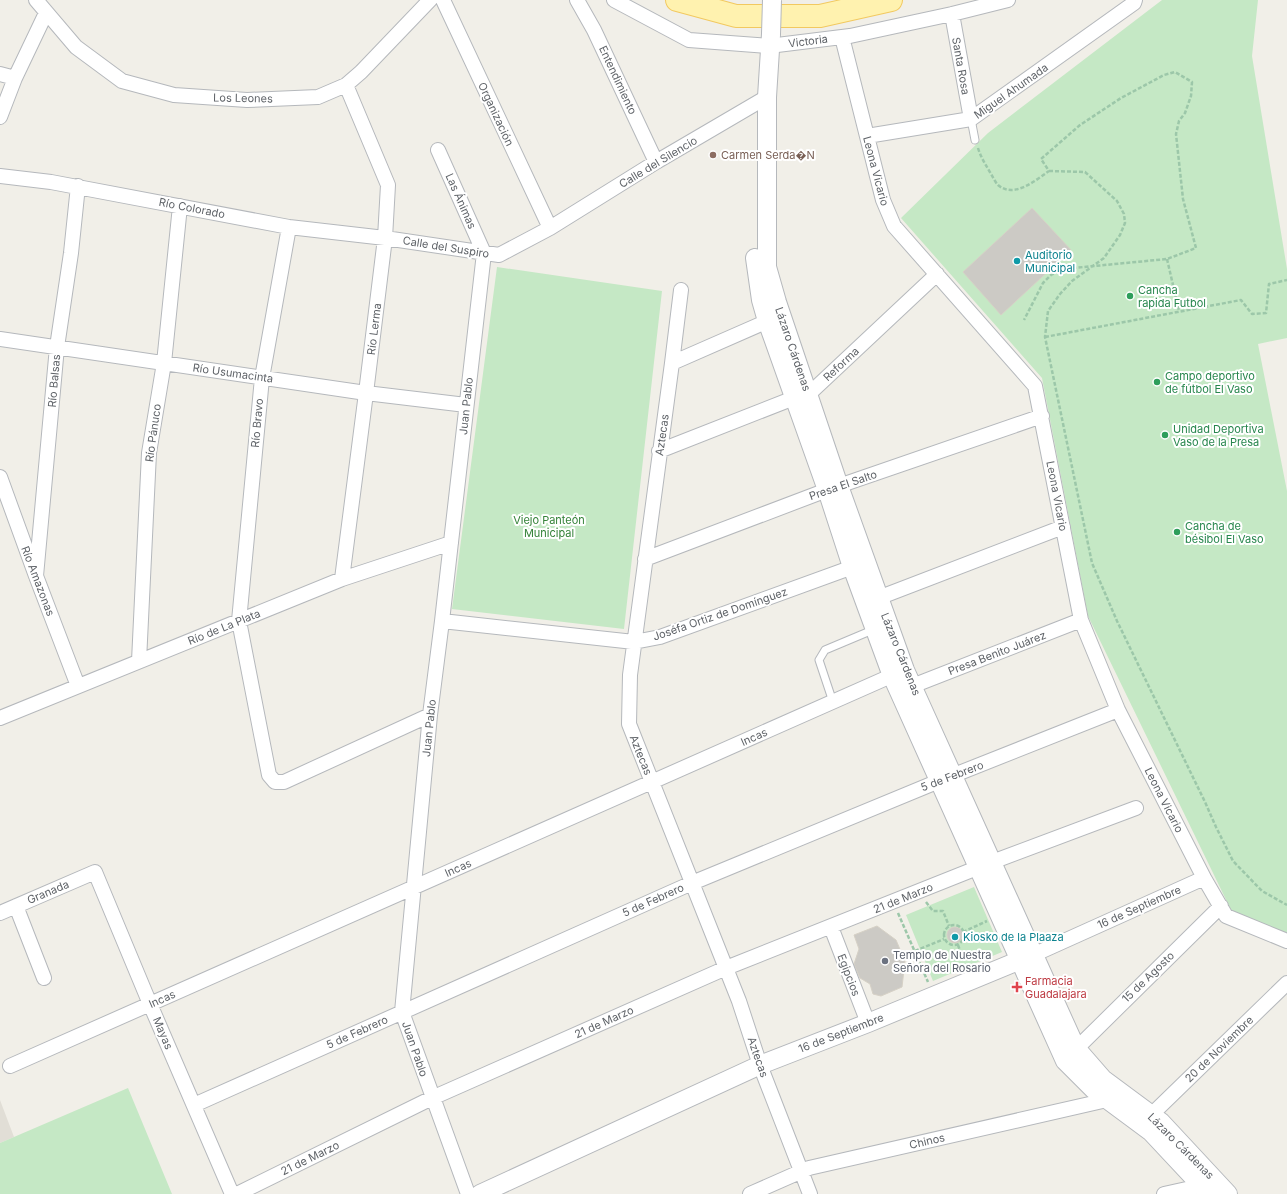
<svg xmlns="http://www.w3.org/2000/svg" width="1287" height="1194" font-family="Inter,sans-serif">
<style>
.education{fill:#e1ded6}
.green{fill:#c5e8c5}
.building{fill:#cccac5;stroke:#d6d1c6}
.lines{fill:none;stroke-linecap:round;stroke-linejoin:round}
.service-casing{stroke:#b5b8bc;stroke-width:9}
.minor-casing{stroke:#b5b8bc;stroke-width:16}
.tertiary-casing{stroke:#b5b8bc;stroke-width:20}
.primary-casing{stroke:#f2c960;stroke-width:24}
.path{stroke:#9cc7a9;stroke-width:2.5;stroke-dasharray:4 2;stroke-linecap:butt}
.service{stroke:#fff;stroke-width:7}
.minor{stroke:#fff;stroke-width:14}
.tertiary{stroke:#fff;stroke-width:18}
.primary{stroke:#fff2af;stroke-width:22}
.tertiary-bridge-casing{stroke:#b5b8bc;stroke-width:20;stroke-linecap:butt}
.tertiary-bridge{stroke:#fff;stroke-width:18}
.education-dot{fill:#8d6e63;stroke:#fff;stroke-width:1.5}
.culture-dot{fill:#0f9aa8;stroke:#fff;stroke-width:1.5}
.leisure-dot{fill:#2e9e5b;stroke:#fff;stroke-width:1.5}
.worship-dot{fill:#6b7280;stroke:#fff;stroke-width:1.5}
.health-dot{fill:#e0444e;stroke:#fff;stroke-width:1.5}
.labels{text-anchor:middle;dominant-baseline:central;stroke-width:4;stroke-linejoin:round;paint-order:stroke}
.street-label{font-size:11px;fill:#5f6368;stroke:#fff}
.education-label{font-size:11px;fill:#785e54;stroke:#fff;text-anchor:start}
.culture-label{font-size:11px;fill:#0d838f;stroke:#fff;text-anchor:start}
.leisure-label{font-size:11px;fill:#27864d;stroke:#fff;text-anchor:start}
.park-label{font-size:11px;fill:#348238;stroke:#fff}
.worship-label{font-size:11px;fill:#5b616d;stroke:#fff;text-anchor:start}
.health-label{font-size:11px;fill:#be3a42;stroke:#fff;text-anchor:start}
</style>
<rect width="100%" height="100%" fill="#f1efe8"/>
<!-- education -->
<path class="education" d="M0 1100 14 1137 0 1143Z"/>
<!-- green -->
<path class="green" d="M1162 0H1258L1252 56 1287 269V338L1258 344 1287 491V936L1232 912 1088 616 1042 378 901 218 988 133Z
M497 267 662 291 624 629 452 609Z
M974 887 1002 952 933 981 906 915Z
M128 1088 172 1194H0V1143Z"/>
<!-- building -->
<path class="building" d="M1032 208 1071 250 1001 315 963 272Z
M877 926 896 940 905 961 902 987 881 996 873 994 870 984 860 978 854 964 859 949 854 935Z
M947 935a8 8 0 1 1 16 0a8 8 0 1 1-16 0Z"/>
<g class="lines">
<!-- service casing -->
<g class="service-casing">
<path id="service" d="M971 119 975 140
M833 702 819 660 825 650 875 629"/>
</g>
<!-- minor casing -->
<g class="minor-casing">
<path id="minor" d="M36 0 76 47 122 81 174 95 247 100 318 97 346 85 361 72 430 0
M443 0 550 228
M577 0 594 30 656 162
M614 0 689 40 769 46 850 36 952 14 1008 0
M952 14 971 119
M842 37 883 200 894 226 1035 386 1081 620 1118 710 1204 878 1226 916 1287 941
M0 74 15 78
M0 117 15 78 46 13
M867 136 971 119 1134 3 1135 0
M438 150 484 253 442 621 430 715 402 1012 468 1194
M0 176 51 182 289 227 385 238 499 255 550 228 656 162 767 97
M289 227 262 378 239 621 269 775 275 782H284L430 715
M681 290 672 363 630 675 629 724 739 1001 760 1065 810 1194
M0 339 366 393 466 405
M672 363 777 317
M659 451 794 398 809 394 937 274
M0 477 36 576 78 686
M645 559 827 490 1042 416
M36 576 57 347 71 253 78 186
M342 579 366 393 385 238 388 185 346 85
M878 598 1063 527
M442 621 634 642 660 637 861 564
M139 661 149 453 164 363 180 206
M902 690 1081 620
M0 718 342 579 451 543
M16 906 44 978
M0 913 95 872 150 1004 232 1194
M831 927 868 1023
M1033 955 1204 878
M1070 1055 1221 906
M10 1066 900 672
M194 1105 692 883 939 781 1118 710
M1145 1121 1287 983
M237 1194 432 1098 726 968 992 862 1136 808
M750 1194 809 1168 1107 1100 1114 1097
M1164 1194 1209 1184"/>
</g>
<!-- tertiary casing -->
<g class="tertiary-casing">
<path id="tertiary" d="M771 34 767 97V267L777 302 839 486 905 670 1076 1048 1103 1079 1161 1122 1228 1194
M755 258 761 300 767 321 827 490 852 567 892 676 1065 1061 1093 1089 1151 1132 1209 1194
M480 1194 760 1065 868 1023 1030 956"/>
</g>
<!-- primary casing -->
<g class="primary-casing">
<path id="primary" d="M677 0 736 16H820L891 0"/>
</g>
<!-- path -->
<path class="path" d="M978 148C981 158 986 165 991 174 993 177 995 182 998 185 1014 199 1036 180 1049 171L1041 159 1080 125 1121 98 1164 75 1175 72 1192 82 1191 96 1185 113 1179 121 1176 134 1183 199 1196 248 1167 259 1063 269 1051 275 1043 283 1024 320
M1049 171 1085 172 1117 201 1124 214 1125 223 1120 235 1104 258 1072 281 1060 294 1048 311 1045 337 1092 563 1117 621 1205 802 1216 827 1233 861 1262 891 1287 905
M1167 259 1179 311
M1045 337 1241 300 1252 314 1266 313 1269 284 1287 280
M926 902 933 911H943L949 926
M898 913 928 982
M944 935a10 10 0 1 1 20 0a10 10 0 1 1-20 0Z
M963 932 987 921
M958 945 963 959
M915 951 944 939"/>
<!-- service -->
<use href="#service" class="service"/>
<!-- minor -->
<use href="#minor" class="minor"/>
<!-- tertiary -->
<use href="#tertiary" class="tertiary"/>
<!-- primary -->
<use href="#primary" class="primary"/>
<!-- tertiary-bridge casing -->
<g class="tertiary-bridge-casing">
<path id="tertiary-bridge" d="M771 34 772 0"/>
</g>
<!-- tertiary-bridge -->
<use href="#tertiary-bridge" class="tertiary-bridge"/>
</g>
<!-- markers -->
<circle class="education-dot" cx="713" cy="155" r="4"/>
<g class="culture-dot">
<circle cx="1017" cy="261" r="4"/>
<circle cx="955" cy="937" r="4"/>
</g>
<g class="leisure-dot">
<circle cx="1130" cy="296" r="4"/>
<circle cx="1157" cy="382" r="4"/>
<circle cx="1165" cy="435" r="4"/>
<circle cx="1177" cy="532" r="4"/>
</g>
<circle class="worship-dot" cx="885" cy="961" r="4"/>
<path class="health-dot" d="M1015 981h4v4h4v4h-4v4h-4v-4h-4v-4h4z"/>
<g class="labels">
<!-- street labels -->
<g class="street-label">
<text transform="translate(808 41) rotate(-7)">Victoria</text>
<text transform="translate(961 66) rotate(80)">Santa Rosa</text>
<text transform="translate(618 80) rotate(65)">Entendimiento</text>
<text transform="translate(1011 91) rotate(-35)">Miguel Ahumada</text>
<text transform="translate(243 98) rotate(1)">Los Leones</text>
<text transform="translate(496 114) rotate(65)">Organización</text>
<text transform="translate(658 162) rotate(-31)">Calle del Silencio</text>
<text transform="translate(876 171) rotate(75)">Leona Vicario</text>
<text transform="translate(461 201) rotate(66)">Las Ánimas</text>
<text transform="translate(192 208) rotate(11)">Río Colorado</text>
<text transform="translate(446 247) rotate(9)">Calle del Suspiro</text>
<text transform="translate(374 329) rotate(-83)">Río Lerma</text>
<text transform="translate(793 349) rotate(71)">Lázaro Cárdenas</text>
<text transform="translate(841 364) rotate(-43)">Reforma</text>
<text transform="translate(233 373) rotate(8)">Río Usumacinta</text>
<text transform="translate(54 381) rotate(-85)">Río Balsas</text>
<text transform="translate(466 406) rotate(-84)">Juan Pablo</text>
<text transform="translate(257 423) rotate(-85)">Río Bravo</text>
<text transform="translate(153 433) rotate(-82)">Río Pánuco</text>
<text transform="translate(662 435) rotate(-82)">Aztecas</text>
<text transform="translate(843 485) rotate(-19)">Presa El Salto</text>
<text transform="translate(1057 496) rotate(79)">Leona Vicario</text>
<text transform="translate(38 581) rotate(69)">Río Amazonas</text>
<text transform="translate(720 614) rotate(-19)">Joséfa Ortiz de Domínguez</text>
<text transform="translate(224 627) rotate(-22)">Río de La Plata</text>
<text transform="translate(997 653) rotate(-21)">Presa Benito Juárez</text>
<text transform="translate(901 654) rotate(68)">Lázaro Cárdenas</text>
<text transform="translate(429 728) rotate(-84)">Juan Pablo</text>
<text transform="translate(754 737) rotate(-24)">Incas</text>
<text transform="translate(641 755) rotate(68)">Aztecas</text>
<text transform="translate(952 776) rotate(-21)">5 de Febrero</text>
<text transform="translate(1164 800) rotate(63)">Leona Vicario</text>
<text transform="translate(458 868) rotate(-24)">Incas</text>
<text transform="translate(48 892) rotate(-23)">Granada</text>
<text transform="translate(903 898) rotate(-22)">21 de Marzo</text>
<text transform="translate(653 900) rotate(-24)">5 de Febrero</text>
<text transform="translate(1139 907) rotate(-24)">16 de Septiembre</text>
<text transform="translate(849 975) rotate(69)">Egipcios</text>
<text transform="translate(1148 977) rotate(-44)">15 de Agosto</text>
<text transform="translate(162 999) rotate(-24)">Incas</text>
<text transform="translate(604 1022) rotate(-24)">21 de Marzo</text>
<text transform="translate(357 1032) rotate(-24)">5 de Febrero</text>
<text transform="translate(163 1033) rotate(67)">Mayas</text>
<text transform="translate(841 1033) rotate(-21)">16 de Septiembre</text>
<text transform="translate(415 1049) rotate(71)">Juan Pablo</text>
<text transform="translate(1219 1049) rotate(-44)">20 de Noviembre</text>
<text transform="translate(758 1057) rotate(71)">Aztecas</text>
<text transform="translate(927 1141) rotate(-13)">Chinos</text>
<text transform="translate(1181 1146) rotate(45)">Lázaro Cárdenas</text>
<text transform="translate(310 1158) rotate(-26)">21 de Marzo</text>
</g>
<!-- education labels -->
<g class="education-label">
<text x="721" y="155">Carmen Serda�N</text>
</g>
<!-- culture labels -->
<g class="culture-label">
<text x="1025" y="255">Auditorio<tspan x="1025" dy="13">Municipal</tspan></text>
<text x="963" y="937">Kiosko de la Plaaza</text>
</g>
<!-- leisure labels -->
<g class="leisure-label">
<text x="1138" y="290">Cancha<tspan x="1138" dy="13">rapida Futbol</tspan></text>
<text x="1165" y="376">Campo deportivo<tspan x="1165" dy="13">de fútbol El Vaso</tspan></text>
<text x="1173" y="429">Unidad Deportiva<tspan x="1173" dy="13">Vaso de la Presa</tspan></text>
<text x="1185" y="526">Cancha de<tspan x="1185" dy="13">bésibol El Vaso</tspan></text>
</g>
<!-- park labels -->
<g class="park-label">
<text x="549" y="520">Viejo Panteón<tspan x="549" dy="13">Municipal</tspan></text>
</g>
<!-- worship labels -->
<g class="worship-label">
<text x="893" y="955">Templo de Nuestra<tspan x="893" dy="13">Señora del Rosario</tspan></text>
</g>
<!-- health labels -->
<g class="health-label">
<text x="1025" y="981">Farmacia<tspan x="1025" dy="13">Guadalajara</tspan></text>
</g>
</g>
</svg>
